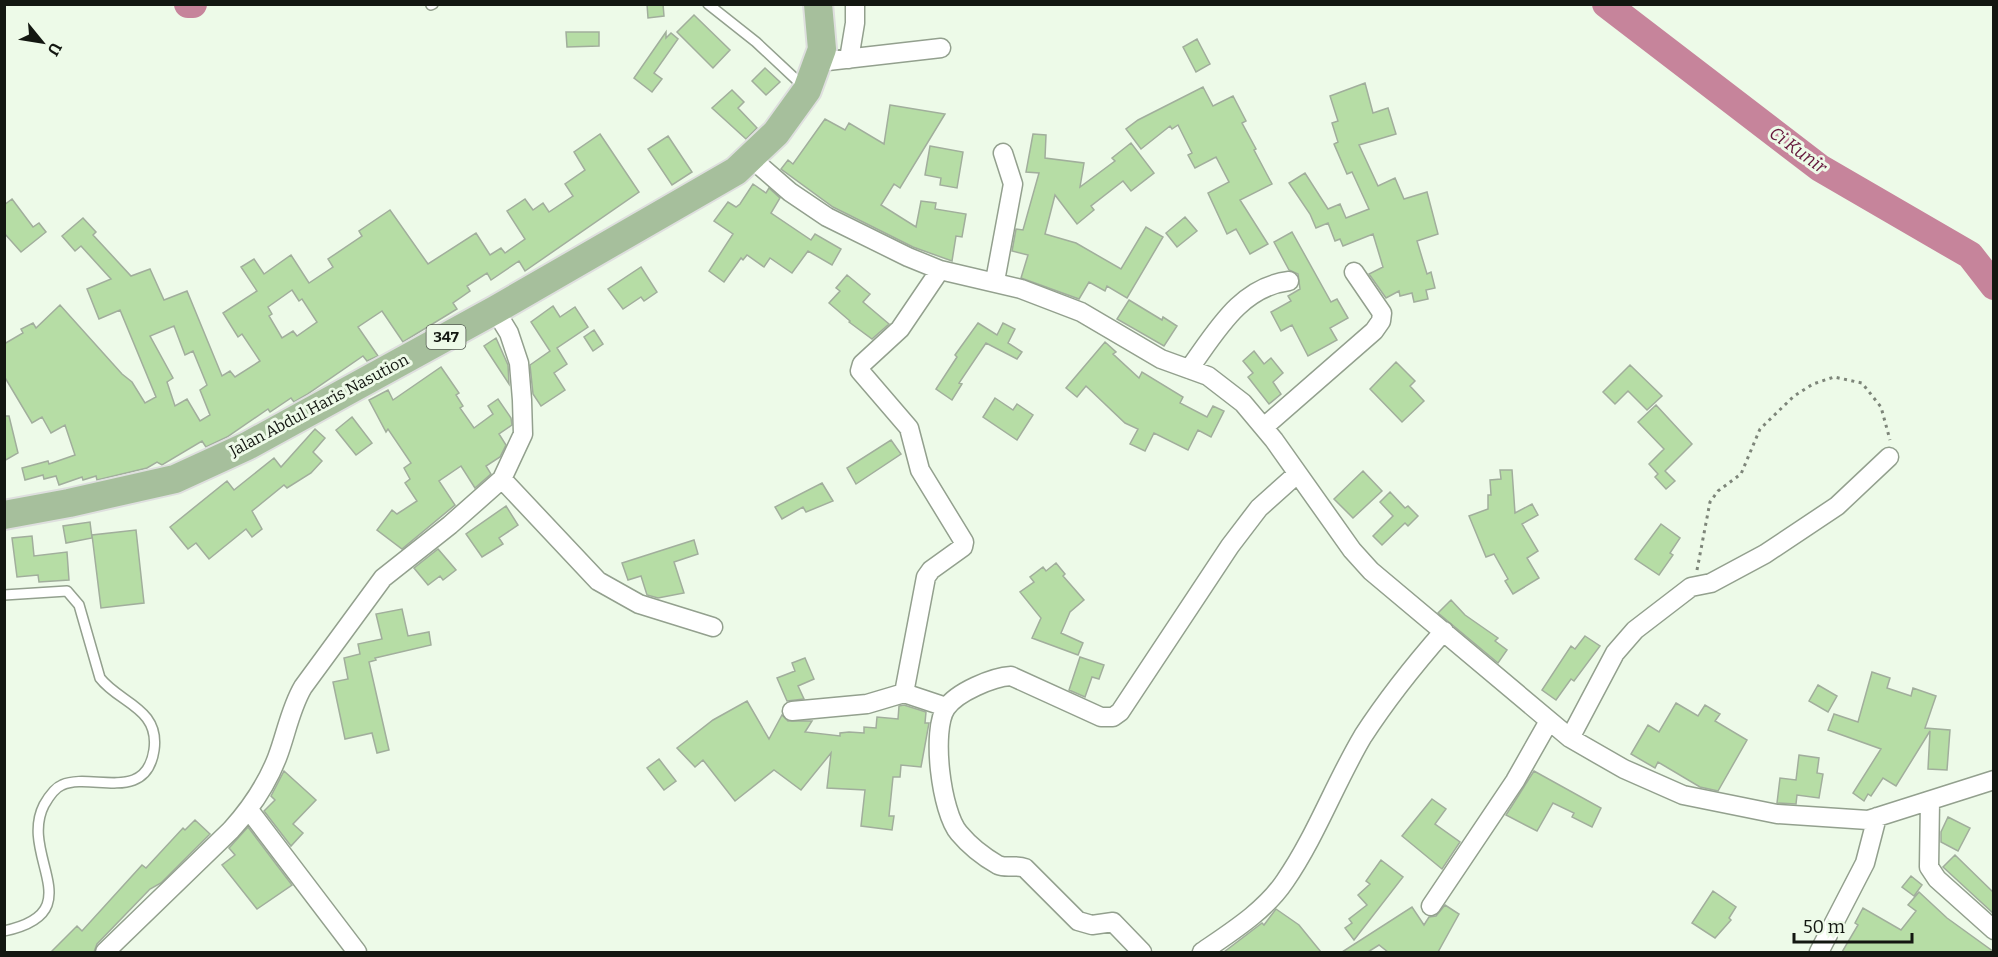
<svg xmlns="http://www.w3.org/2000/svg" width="1998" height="957" font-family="Bitter,serif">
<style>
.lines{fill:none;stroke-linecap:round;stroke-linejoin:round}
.river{stroke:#c6849b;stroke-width:28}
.building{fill:#b6dda5;stroke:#a1ae9c;stroke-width:1.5;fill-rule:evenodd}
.lane-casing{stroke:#93a08e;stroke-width:12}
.street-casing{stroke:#93a08e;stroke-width:21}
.primary-casing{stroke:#dedfde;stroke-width:32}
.path{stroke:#7d8579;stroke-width:3;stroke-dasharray:3 4.5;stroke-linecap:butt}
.lane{stroke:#fff;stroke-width:9}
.street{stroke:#fff;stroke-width:18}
.primary{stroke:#a6bf9c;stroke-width:28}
.labels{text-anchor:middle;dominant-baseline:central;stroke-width:6;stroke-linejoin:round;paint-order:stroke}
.shield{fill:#edfae8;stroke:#545b52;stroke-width:1.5}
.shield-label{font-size:15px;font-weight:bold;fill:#131711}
.street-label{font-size:16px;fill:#131711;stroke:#edfae8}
.water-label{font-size:18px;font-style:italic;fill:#64163a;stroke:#edfae8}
</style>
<rect width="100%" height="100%" fill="#edfae8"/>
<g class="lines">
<!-- river -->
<path class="river" d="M188 4H193
M1606 4 1820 168 1970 255 1994 286"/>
</g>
<!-- building -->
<path class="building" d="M647 4H663L664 16 648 18Z
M694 15 730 50 713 68 677 32Z
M566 32H599V46L567 47Z
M666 32V38L671 33 678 39 654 73 662 79 652 92 634 78Z
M1197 39 1210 64 1196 72 1183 47Z
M765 68 780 82 766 95 752 81Z
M1365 83 1373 113 1388 108 1396 134 1359 145 1378 186 1395 178 1404 199 1427 192 1438 234 1417 241 1427 274 1431 272 1435 288 1426 290 1428 299 1414 302 1412 293 1400 296 1399 291 1386 298 1369 274 1383 267 1373 234 1343 246 1340 239 1335 241 1328 223 1316 228 1310 214 1289 183 1305 173 1328 209 1340 204 1346 218 1369 209 1352 172 1347 174 1334 144 1338 142 1332 123 1338 121 1330 96Z
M1203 87 1213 106 1233 96 1246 121 1242 123 1256 149 1254 150 1272 184 1240 200 1268 244 1250 254 1236 229 1227 234 1208 193 1229 182 1216 157 1195 168 1188 155 1192 153 1178 125 1172 129 1170 126 1141 149 1126 129 1138 120Z
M732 90 744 102 738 108 757 128 746 139 712 108Z
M890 105 945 114 900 188 894 184 881 205 916 227 921 201 936 203 935 209 966 214 962 237 956 236 952 261 913 247 833 207 781 169 788 160 793 164 825 119 845 130 849 123 884 144Z
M600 134 639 192 525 271 519 261 491 280 487 273 467 286 470 291 453 303 457 309 403 342 382 311 358 327 378 356 367 361 363 356 306 395 294 402 291 398 270 412 268 409 227 437 206 447 202 441 162 465 157 462 147 468 97 480 96 476 83 480 82 477 59 485 56 476 44 479 43 475 25 480 22 468 48 461 49 464 75 455 65 425 51 433 42 417 32 423 4 376V344L23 333 21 329 33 323 36 328 60 305 122 374 132 382 145 403 156 397 120 310 99 319 87 289 111 279 81 246 75 251 62 236 83 218 96 232 93 235 131 276 150 269 164 300 187 291 222 376 230 371 235 377 260 361 242 334 238 337 223 313 257 291 241 267 254 259 264 274 291 255 309 283 333 267 328 259 362 236 359 231 390 210 428 264 476 233 490 255 501 248 505 253 525 239 507 211 525 199 533 210 543 203 549 212 573 196 565 184 585 170 574 152ZM292 290 299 301 302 299 317 322 297 336 293 331 282 338 269 316 272 314 268 307ZM174 326 185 355 193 351 207 385 200 390 210 415 200 421 187 399 175 406 167 382 173 378 150 336Z
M1033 134 1046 135 1045 158 1084 163 1080 187 1115 161 1112 158 1131 143 1154 173 1131 191 1123 181 1091 206 1094 210 1077 224 1055 195 1045 234 1076 243 1121 269 1146 227 1163 237 1127 298 1107 286 1105 291 1089 282 1079 299 1021 278 1028 255 1012 251 1016 229 1023 230 1039 173 1026 172Z
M668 136 692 172 672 185 648 149Z
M930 146 963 152 957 188 940 185 941 178 925 175Z
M753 184 766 193 769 188 780 198 771 213 811 240 815 234 841 249 832 265 808 251 792 273 770 258 764 267 747 255 743 260 741 258 724 282 709 271 733 234 714 221 728 202 736 207 740 204Z
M12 199 33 227 39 223 46 232 21 252 4 233V205Z
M1185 217 1197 231 1177 247 1166 233Z
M1292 232 1331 302 1337 299 1348 318 1330 328 1337 340 1308 356 1292 325 1281 331 1271 312 1291 301 1288 296 1300 289 1298 274 1289 270 1274 242Z
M641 267 657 292 644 301 641 297 623 309 608 289Z
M847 275 870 294 863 302 889 324 872 339 849 322 850 321 829 303 840 291 836 288Z
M1129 300 1162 320 1163 317 1177 326 1164 346 1117 319Z
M553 306 560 317 575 307 588 327 557 348 567 364 554 373 565 390 541 406 533 394 530 365 550 351 531 322Z
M978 323 997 335 1003 323 1015 329 1008 343 1022 352 1017 359 986 343 959 383 962 384 952 400 936 389 957 357 955 355Z
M594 330 603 344 593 351 584 337Z
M496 338 508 365 509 384 484 346Z
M1105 342 1116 352 1113 354 1139 378 1142 372 1183 397 1180 403 1207 417 1213 406 1224 411 1211 437 1198 430 1188 450 1154 433 1145 451 1130 444 1138 429 1125 423 1086 386 1077 397 1066 388Z
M1254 351 1264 364 1271 358 1283 373 1273 382 1281 394 1269 404 1248 377 1253 373 1243 361Z
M1396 362 1415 381 1410 386 1424 401 1402 422 1370 389Z
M1630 365 1662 396 1647 410 1628 391 1615 404 1603 392Z
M441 367 459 393 456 395 463 406 460 408 474 428 493 414 488 406 498 399 511 418 512 425 499 434 506 445 500 457 486 466 491 474 475 488 461 466 439 481 455 505 402 549 377 530 392 510 397 514 417 501 405 483 410 479 404 468 411 463 388 429 386 432 369 400 388 390 393 400Z
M995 398 1013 410 1017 404 1033 415 1017 440 983 417Z
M1656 405 1692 444 1665 471 1675 481 1666 489 1655 477 1658 474 1649 464 1664 449 1638 422Z
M4 416H9L18 453 4 461Z
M352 417 372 443 356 455 336 430Z
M315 429 325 438 313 452 322 461 311 473 287 488 284 485 252 511 262 529 252 537 246 529 209 559 196 543 188 549 170 527 227 481 234 490 274 458 281 467Z
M891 440 901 454 856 484 847 468Z
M1500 470H1512L1515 513 1532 504 1538 515 1522 524 1538 551 1527 558 1539 578 1513 594 1505 581 1508 579 1494 554 1486 557 1469 516 1488 509V495H1491L1490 480 1501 479Z
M1363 471 1382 491 1353 518 1334 499Z
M822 483 833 501 806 512 803 507 782 519 775 507Z
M1390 492 1405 508 1408 506 1418 516 1408 526 1405 523 1382 545 1373 536 1393 516 1380 502Z
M506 506 518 525 499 538 503 544 482 557 466 534Z
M90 522 92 538 66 543 63 526Z
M1661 524 1680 538 1670 553 1673 555 1659 575 1635 559Z
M136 530 144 603 101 608 92 535Z
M32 536 34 556 67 552 69 580 39 582 38 575 17 577 12 538Z
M694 540 698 554 674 562 684 593 658 598 647 595 641 576 628 580 622 563Z
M438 549 456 570 443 580 440 576 428 585 414 568Z
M1056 563 1065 574 1063 576 1084 600 1070 612 1061 633 1083 643 1078 655 1032 638 1041 618 1020 592 1034 582 1030 577 1043 567 1046 571Z
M1451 600 1465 615 1498 638 1495 641 1507 650 1498 663 1438 613Z
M402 609 408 636 429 632 431 645 375 658 376 660 369 662 389 750 377 753 372 733 345 739 333 682 348 679 344 658 360 654 358 644 382 639 376 614Z
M1585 636 1600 646 1574 681 1571 679 1556 700 1542 690 1571 646 1575 649Z
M1080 657 1104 665 1099 679 1092 677 1085 697 1069 690Z
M805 658 814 679 798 686 804 699 787 701 777 678 795 671 792 663Z
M1872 672 1890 678 1887 688 1911 696 1913 688 1936 696 1925 728 1950 730 1947 770 1928 769 1930 731 1896 786 1883 778 1871 796 1868 794 1864 801 1853 793 1881 749 1828 730 1834 714 1858 722Z
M1818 685 1837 696 1828 712 1809 701Z
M747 701 769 739 782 715 788 721H812L805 732 840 736V733L849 732 864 733V727L876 728 877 717 898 719 899 706 904 705 926 712 925 723H929L921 767 901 765 900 777H893L889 816H894L892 830 861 826 865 790 827 788 831 753 801 790 774 770 735 801 703 760 695 767 677 748 713 720Z
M1676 703 1698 716 1705 705 1720 714 1715 721 1747 740 1718 791 1700 787 1658 762 1655 768 1631 754 1648 725 1659 732Z
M1799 755 1819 758 1817 773 1823 774 1819 798 1797 795 1796 804 1777 803 1780 778 1796 780Z
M659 759 676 781 664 790 647 768Z
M284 771 316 800 293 824 303 833 291 846 264 811 275 800 271 796Z
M1534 771 1601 808 1592 827 1572 817 1574 813 1553 803 1537 831 1506 815Z
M1432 799 1446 809 1435 824 1460 842 1442 869 1402 836Z
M1948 817 1970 828 1958 851 1941 842V832Z
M195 820 210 834 161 883 150 889 97 944 94 952H51L77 926 82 931 142 865 146 868 183 828 185 830Z
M248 827 292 885 257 909 222 865 235 855 229 848Z
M1955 855 1994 893V914L1943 867Z
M1381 860 1403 877 1354 940 1345 928 1352 923 1349 919 1367 905 1358 895 1370 884 1366 881Z
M1911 876 1922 885 1914 896 1902 887Z
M1713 891 1736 907 1729 918 1731 920 1715 938 1692 923Z
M1919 892 1947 918 1994 952H1842L1858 925 1855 923 1863 908 1901 930 1916 911 1908 905Z
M1445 905 1459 914 1438 952H1388L1379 945 1368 952H1342L1412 907 1424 925 1429 917 1436 916Z
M1276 909 1299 925 1321 952H1224L1262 923 1264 925Z"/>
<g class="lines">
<!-- lane casing -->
<g class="lane-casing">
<path id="lane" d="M708 4 756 42 803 86
M431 5 433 4
M4 595 67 591 79 605 100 678C119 703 160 708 154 750 146 804 91 772 62 785 54 788 48 798 44 805 18 856 93 912 4 931"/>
</g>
<!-- street casing -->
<g class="street-casing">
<path id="street" d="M849 59 855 23V4
M819 62 941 48
M751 158 790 192 827 217 908 257 940 270 1021 289 1081 312 1161 359 1208 376 1243 403 1274 440 1352 550 1371 571 1570 738 1624 769 1683 795 1777 814 1868 820 1994 780
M995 281 1013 184 1003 153
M1189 369C1216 332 1240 287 1289 281
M1264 427 1374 331 1381 321 1382 313 1354 272
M502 479 598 581 639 604 713 627
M904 693 946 707
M792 711 867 704 904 693 926 577 931 570 963 547 964 542 920 470 909 428 860 371 862 364 900 329 940 270
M1570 738 1615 653 1635 630 1691 587 1711 583 1765 554 1837 506 1889 457
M1930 801 1929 867 1937 879 1994 930
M249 810 357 952
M1431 906 1515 781 1549 721
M105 952 231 830C250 809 266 786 277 758 286 735 290 709 303 687L383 578 450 525 502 479 523 434 522 400 519 363 509 333 495 310
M1142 952 1113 922 1092 925 1078 921 1025 868C1016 864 1008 869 998 865 984 857 969 845 959 833 941 812 931 730 946 708 957 692 993 677 1011 676L1101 717H1113L1120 712 1230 546 1259 508 1297 474
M1202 952C1231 932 1265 911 1285 881 1316 836 1335 783 1363 736 1387 699 1415 664 1444 631
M1819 952 1865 863 1877 817"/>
</g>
<!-- primary casing -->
<g class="primary-casing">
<path id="primary" d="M4 515 69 503 175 479 247 446 495 310 736 171 776 133 807 90 822 49 818 4"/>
</g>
<!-- path -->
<path class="path" d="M1697 570 1710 502 1718 491 1741 474 1760 429 1794 396 1813 384 1834 377 1862 383 1881 407 1890 440"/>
<!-- lane -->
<use href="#lane" class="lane"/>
<!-- street -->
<use href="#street" class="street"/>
<!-- primary -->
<use href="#primary" class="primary"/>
</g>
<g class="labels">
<!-- shield labels -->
<rect class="shield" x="426.5" y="325" width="39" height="24" rx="4.5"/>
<g class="shield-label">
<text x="446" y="337">347</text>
</g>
<!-- street labels -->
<g class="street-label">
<text transform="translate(319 405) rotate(-28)">Jalan Abdul Haris Nasution</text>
</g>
<!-- water labels -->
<g class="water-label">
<text transform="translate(1798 150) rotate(36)">Ci Kunir</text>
</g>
</g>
<!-- border -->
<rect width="1998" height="957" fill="none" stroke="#131711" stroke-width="12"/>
<!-- north arrow -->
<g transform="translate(42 42) rotate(120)" stroke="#edfae8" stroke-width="4.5" paint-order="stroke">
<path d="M0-4.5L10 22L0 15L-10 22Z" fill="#131711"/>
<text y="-9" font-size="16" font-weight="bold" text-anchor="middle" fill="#131711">U</text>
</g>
<!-- scale -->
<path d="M1794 933v9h118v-9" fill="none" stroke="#131711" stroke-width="3"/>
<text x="1803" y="933" font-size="18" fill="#131711" stroke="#edfae8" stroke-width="4.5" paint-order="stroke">50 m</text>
</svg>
